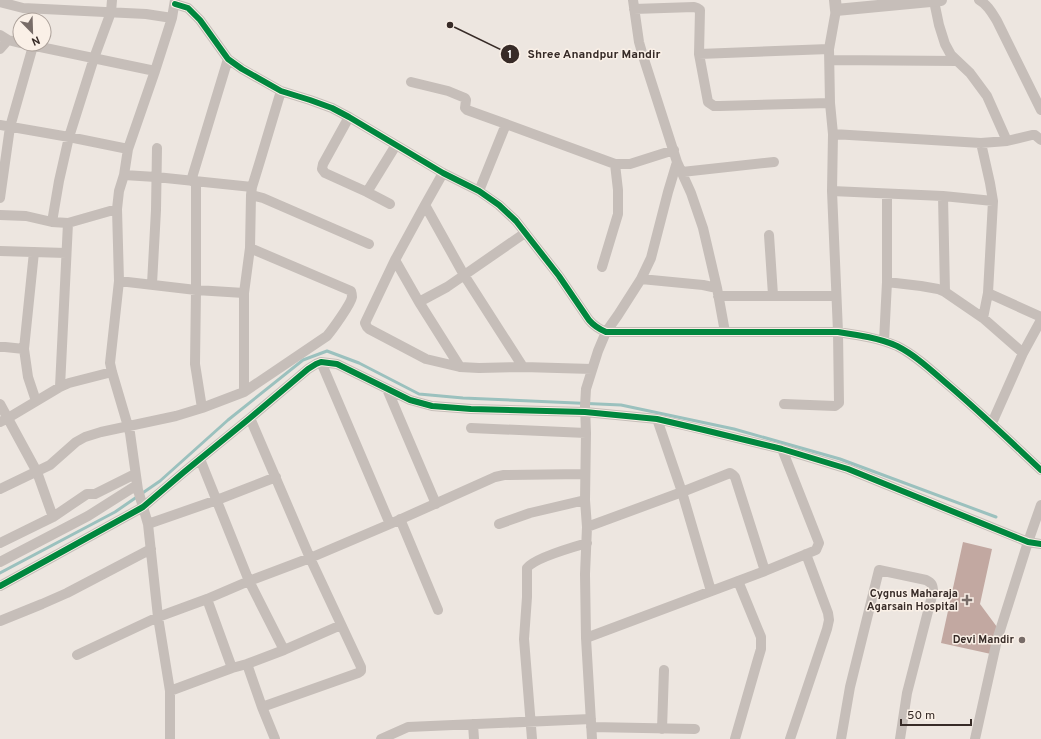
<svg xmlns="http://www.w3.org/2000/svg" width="1041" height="739" font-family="Overpass,sans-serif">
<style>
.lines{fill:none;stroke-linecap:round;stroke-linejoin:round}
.stream{stroke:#9bc1be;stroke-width:3}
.building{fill:#c2a8a1}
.minor{stroke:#c6beb9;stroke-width:10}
.tertiary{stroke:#c6beb9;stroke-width:12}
.cycleway-casing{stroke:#faf0e7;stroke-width:8}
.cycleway{stroke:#00873e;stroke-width:6}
.poi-dot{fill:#776c68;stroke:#faf0e7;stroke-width:1.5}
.labels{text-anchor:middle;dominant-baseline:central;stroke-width:3;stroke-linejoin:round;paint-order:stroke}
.poi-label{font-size:11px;font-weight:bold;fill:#372b27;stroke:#faf0e7;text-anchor:end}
.leader{fill:none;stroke:#372b27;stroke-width:1.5}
.callout-dot{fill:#372b27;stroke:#faf0e7;stroke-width:1.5}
.mark-label{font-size:12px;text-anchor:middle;font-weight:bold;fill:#fff}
.callout-label{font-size:12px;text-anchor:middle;font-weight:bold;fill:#372b27;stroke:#faf0e7;stroke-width:3;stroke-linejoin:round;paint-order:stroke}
</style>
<rect width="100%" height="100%" fill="#ede6e0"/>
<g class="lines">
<!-- stream -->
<path class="stream" d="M0 573 115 512 160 481 228 420 303 360 327 351 359 363 419 394 463 398 621 405 734 429 840 459 996 517"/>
</g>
<!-- building -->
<path class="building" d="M963 542 992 549 980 604 997 627 991 654 941 643Z"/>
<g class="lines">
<!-- minor -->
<path class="minor" d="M633 0 639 42 643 56 677 162 691 193 703 228 717 288 725 332
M979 0C988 5 992 13 997 21L1041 110
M934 1 939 25 945 44 951 55 970 73 987 96 1007 141
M0 2 23 8 146 14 172 18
M175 4 188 8 200 20 228 59 242 69 281 91 310 100 332 108 349 117 443 173 479 191 499 205 516 221 559 276 589 320C594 326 599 329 606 332H838C858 335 879 338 897 346 915 355 931 370 946 383 979 411 1010 441 1041 470
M634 9 694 7 697 8 700 10 699 54 708 102 714 106H720L830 103
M0 35 8 40 20 43
M26 44 155 71
M0 49 8 40
M699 54 829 49
M830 60 957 61
M411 82 448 91 465 98 466 100 465 108 467 110 506 124 615 164H630L674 150
M349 117 323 164 322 169 325 173 367 192
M0 125 69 137 128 149
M833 134 981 143 1007 141 1032 135H1035L1041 140
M981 143 990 183 993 201 988 293 983 318
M682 172 774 162
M443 173 425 205 395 260 365 323 367 327 369 329 426 359 460 367 479 368 523 367 592 369
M124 175 156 177 252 187
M191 181 228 59
M196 181V290L195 364 202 408
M479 191 506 124
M832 191 943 196 993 201
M251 195 263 198 369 244
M943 196 945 292
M0 198 10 127 33 46
M390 204 367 192 396 145
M425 205 464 275 523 367
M0 215 26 216 52 222 68 223 117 209
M52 222 59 181 69 137 94 58 111 12 112 0
M769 235 773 295
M0 251 66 253
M34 252 24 349 28 377 36 401
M395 260 419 302 460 367
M602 267 618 214V190L615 164
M641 279 703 285 717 288
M119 281 196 290 244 293
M887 282 921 286 938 289 945 292 983 318 1023 353
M152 284 156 210 157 148
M988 293 1041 317
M718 296H836
M419 302 447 287 525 233
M884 341 887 282V194
M0 347H5L24 349
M321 362 390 524
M60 387 68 223
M387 389 436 504
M244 392V293L250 248 251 195 252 187 260 161 281 91
M0 404 37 472 53 517
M784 404 835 406 839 403 838 332 832 191 833 134 830 103 829 49 836 10
M250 418 310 558 361 667V671L358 673 262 707
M657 419 682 492 711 591
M0 422 8 418 60 387 69 383 112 372
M992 423 1023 353 1041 320
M471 428 586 433
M200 459 249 581 284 650
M0 489 50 465 76 442 85 437 101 432 176 416 202 408 244 392 327 336C332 330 351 304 352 297 352 294 352 294 351 291L250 248
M400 519 438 610
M148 524 217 500 276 477
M499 524 530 513 585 500
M587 527 682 492 730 473 733 475 735 477 765 571
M0 543 53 517 87 494H95L135 474
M0 562 88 516 137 485
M0 586 143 507 184 472 250 418 308 369 316 364 321 362 337 364 410 400 432 406 471 409 585 412 657 419 704 430 782 449 848 469 1028 542 1041 544
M207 599 232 668
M0 621 42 604 67 593 151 549
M586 638 765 571 816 550 819 543 782 449
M77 655 158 617 207 599 249 581 310 558 390 524 495 477 504 475 585 474
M247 664 262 707 275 739
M170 691 232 668 247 664 284 650 341 625
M473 724 474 739
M591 727 695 729
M662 729 664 670
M170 739V691L158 617 148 524 138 490 130 433 112 372 110 363 119 281 117 209 119 191 124 175 128 149 155 71 172 18 175 0
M381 739 408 727 591 719
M532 739 524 639 527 597V568C534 558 573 547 587 543
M592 739 586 638 585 574 587 527 585 500 586 433 585 406 586 389 598 351 606 332 618 315 641 279 651 258 668 192 677 162
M735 739 758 659 761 649V637L738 581
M790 739 827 629 829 620 828 613 806 554
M841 739 850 687 879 570 926 580C932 583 933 585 933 592L907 693 900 739
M975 739 997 640 1028 542 1041 505"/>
<!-- tertiary -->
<path class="tertiary" d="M835 0 836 10 941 0"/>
<!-- cycleway casing -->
<g class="cycleway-casing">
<path id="cycleway" d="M175 4 188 8 200 20 228 59 242 69 281 91 310 100 332 108 349 117 443 173 479 191 499 205 516 221 559 276 589 320C594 326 599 329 606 332H838C858 335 879 338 897 346 915 355 931 370 946 383 979 411 1010 441 1041 470
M0 586 143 507 184 472 250 418 308 369 316 364 321 362 337 364 410 400 432 406 471 409 585 412 657 419 704 430 782 449 848 469 1028 542 1041 544"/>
</g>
<!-- cycleway -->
<use href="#cycleway" class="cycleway"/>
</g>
<!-- markers -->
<g class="poi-dot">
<path d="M965 594h4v4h4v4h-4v4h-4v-4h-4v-4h4z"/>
<circle cx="1022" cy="640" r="4"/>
</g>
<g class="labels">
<!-- poi labels -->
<g class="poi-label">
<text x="958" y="594">Cygnus Maharaja<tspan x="958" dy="13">Agarsain Hospital</tspan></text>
<text x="1014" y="640">Devi Mandir</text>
</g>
</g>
<!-- callouts -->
<path class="leader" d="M450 25L510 54"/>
<g class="callout-dot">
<circle cx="450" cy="25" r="4"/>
<circle cx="510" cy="54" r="10"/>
</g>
<g class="mark-label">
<text x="510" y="58">1</text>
</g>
<g class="callout-label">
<text x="594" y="58">Shree Anandpur Mandir</text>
</g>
<!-- north arrow -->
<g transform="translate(32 32) rotate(157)"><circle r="19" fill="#faf0e7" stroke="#aca19a"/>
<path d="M0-3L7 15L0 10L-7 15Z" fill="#776c68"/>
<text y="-6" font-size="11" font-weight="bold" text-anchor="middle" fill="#372b27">N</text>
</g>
<!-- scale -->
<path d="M901 719v6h70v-6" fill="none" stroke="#372b27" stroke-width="2"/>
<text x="907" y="719" font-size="12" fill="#372b27" stroke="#faf0e7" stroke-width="3" paint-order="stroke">50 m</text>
</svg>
